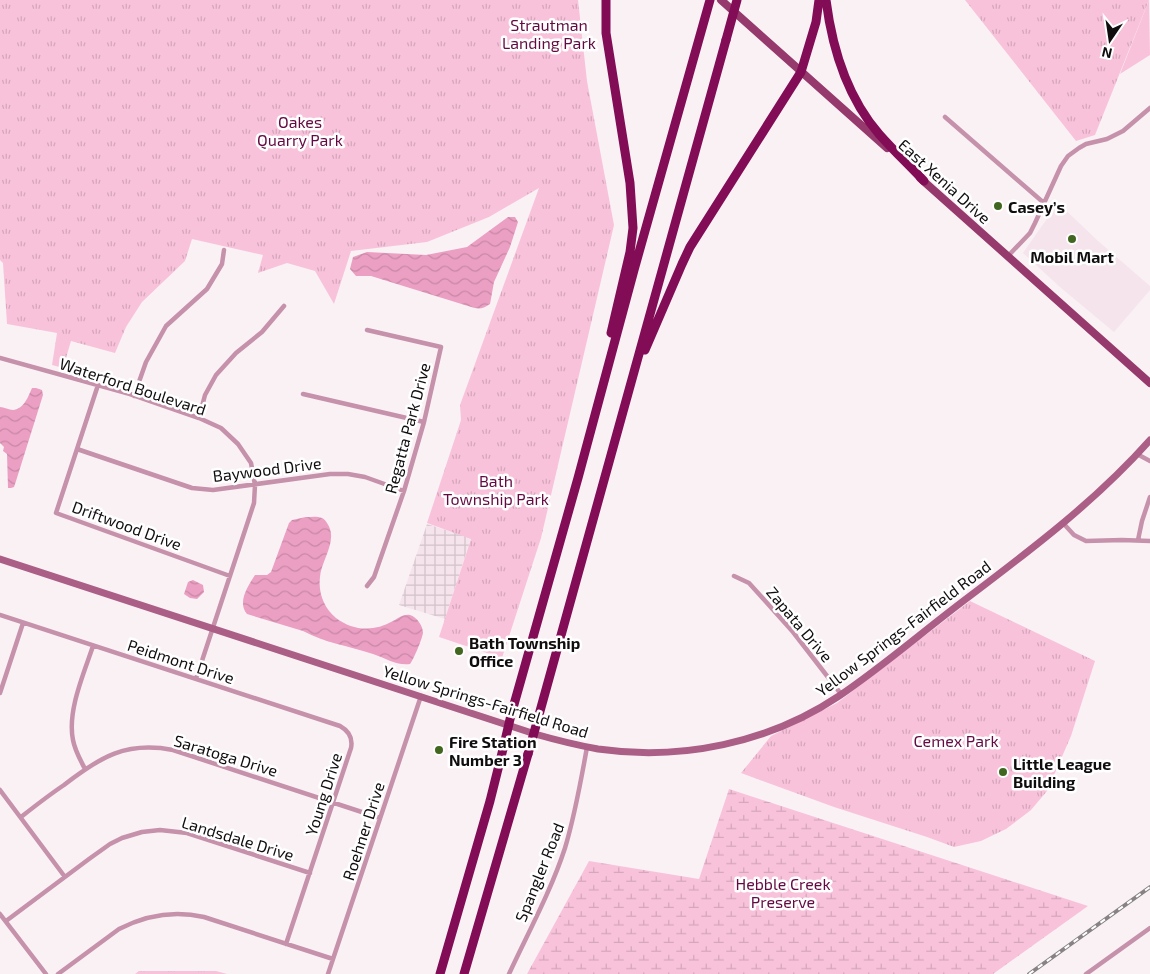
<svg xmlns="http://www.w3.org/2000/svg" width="1150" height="974" font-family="'Exo 2',sans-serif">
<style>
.built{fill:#f6e4ec}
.industrial{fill:url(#industrial-grid)}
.grass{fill:#f9c2db}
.wetland{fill:url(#wetland-marsh)}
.park{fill:url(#park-tufts)}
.water{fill:url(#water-waves)}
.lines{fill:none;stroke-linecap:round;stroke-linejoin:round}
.minor{stroke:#c691aa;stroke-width:4.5}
.secondary{stroke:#ab5f86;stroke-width:7}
.primary{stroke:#96396c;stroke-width:8}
.motorway{stroke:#820c56;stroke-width:9}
.rail-casing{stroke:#888285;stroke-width:4}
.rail{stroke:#fff;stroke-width:2;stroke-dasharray:5.5;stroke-linecap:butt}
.motorway-bridge{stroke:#820c56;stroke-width:9}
.poi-dot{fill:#40661f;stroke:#fff;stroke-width:2}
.labels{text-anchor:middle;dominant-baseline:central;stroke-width:5;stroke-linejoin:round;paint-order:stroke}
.park-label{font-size:16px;fill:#640a42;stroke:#fff}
.street-label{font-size:16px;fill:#100d0e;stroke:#fff}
.poi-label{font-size:16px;font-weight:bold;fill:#100d0e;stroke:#fff;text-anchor:start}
</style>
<defs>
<pattern id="industrial-grid" width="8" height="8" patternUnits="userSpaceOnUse" patternTransform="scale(1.25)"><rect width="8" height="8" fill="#f6e4ec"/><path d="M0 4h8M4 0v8" fill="none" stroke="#d2c2c9"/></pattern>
<pattern id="wetland-marsh" width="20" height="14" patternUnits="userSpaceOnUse" patternTransform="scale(1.25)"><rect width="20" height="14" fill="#f9c2db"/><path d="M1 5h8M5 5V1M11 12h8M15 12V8" fill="none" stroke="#d4a6bb"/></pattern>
<pattern id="park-tufts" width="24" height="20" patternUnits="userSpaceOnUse" patternTransform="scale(1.25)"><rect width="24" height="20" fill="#f9c2db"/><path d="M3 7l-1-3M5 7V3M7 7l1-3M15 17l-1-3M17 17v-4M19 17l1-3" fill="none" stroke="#d4a6bb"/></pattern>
<pattern id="water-waves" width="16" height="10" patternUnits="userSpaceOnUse" patternTransform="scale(1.25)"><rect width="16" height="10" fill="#eb9fc3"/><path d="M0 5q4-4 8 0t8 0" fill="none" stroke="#c888a6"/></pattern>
</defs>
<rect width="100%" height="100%" fill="#faf1f5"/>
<!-- built -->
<path class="built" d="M1058 203 1098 241 1150 286V290L1114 332 1060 287 1023 253Z"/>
<!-- industrial -->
<path class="industrial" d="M427 524 471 538 445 619 399 605Z"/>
<!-- grass -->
<path class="grass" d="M1149 0 1150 55 1120 74Z"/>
<!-- wetland -->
<path class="wetland" d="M729 789 1088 906 993 974H527L589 861 699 879Z"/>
<!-- park -->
<path class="park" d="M0 0H578L587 81 614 225 541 538 502 658 439 637 471 539 427 523 461 420 460 405 539 188 489 217 427 242 351 251 334 304 315 271 287 263 258 273 263 255 192 239 185 261 142 302 126 327 115 353 71 341 63 368 52 365 57 333 7 324 3 263 0 260Z
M965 0H1149L1095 135 1076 141Z
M970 601 1095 661 1071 736 1047 791 1031 810 1006 829 981 841 954 847 927 837 834 807 741 773 771 736 837 703Z
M139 971H216L227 974H135Z"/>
<!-- water -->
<path class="water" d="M508 217H515L518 222 510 247 494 282 490 304C481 310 478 309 468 306L371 276H356L350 269 353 257 367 252 426 255 467 247Z
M32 388H36L42 390 43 395 16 481 14 487 11 488H8L7 454 3 451 4 447 0 443V407C4 407 9 410 13 410 24 409 28 397 32 388Z
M306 517C311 517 317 516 322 518 324 519 325 520 327 523 339 540 321 560 320 577 318 593 324 608 336 618 353 631 374 632 393 621 399 618 403 614 410 615 417 617 423 626 423 633 422 639 414 659 410 664 397 666 385 658 373 654 349 646 325 643 303 631L247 614C237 602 248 586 255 575H267L271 572 289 523 292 520Z
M193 580 203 585 204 592 197 599 190 598 184 594 188 582Z"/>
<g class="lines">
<!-- minor -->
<path class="minor" d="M945 117 1044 203
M1008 256 1030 233 1035 223 1061 166 1068 156 1079 148 1086 144 1107 139 1123 131 1150 108
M0 358 130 394 199 418 221 428 238 444 251 463 255 485 254 503 196 679
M98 385 56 513 230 576
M303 394 424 422
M134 396 146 362 166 326 207 289 222 264 224 250
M199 418 205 395 216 375 236 353 262 332 284 306
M77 449 192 488 213 490 330 474H348L365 477 404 491
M1137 454 1150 461
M1063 523 1074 535 1086 541 1122 540 1150 541
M1138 540 1142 521 1150 497
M734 576 749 583 793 632 841 694
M367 586 374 577 404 491 424 422 441 347 367 330
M0 615 340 726C349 731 353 738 351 748L286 944
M0 693 23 623
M85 769C80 759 75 751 73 740 67 711 84 673 93 646
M0 790 65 877
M21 817C35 806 49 795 64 785 100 757 126 741 173 750L380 818
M0 914 46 974
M6 921 89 859 110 844 122 838 142 832 160 830 187 833 310 873
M58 974 119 929C146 915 174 910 204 917L333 959
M328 974 421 696
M509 974C528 933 551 891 565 848 575 815 581 781 587 747
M1086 974 1150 928"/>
<!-- secondary -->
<path class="secondary" d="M0 559 535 734C556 740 576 745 598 749 681 761 769 743 839 696 882 667 921 633 962 602 1028 552 1095 502 1150 440"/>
<!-- primary -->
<path class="primary" d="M721 0 887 148
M920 178 1150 383"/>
<!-- motorway -->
<path class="motorway" d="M606 0V33L630 183 633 228 630 252 611 333
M826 0C832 47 847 97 879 134 893 150 909 165 924 181
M645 350 682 264 690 247 801 72 816 22 819 0
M511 715 578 478 634 270 710 0
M537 722 726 40
M440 974 490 801 504 745
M464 974 528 754"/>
<!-- rail casing -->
<g class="rail-casing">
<path id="rail" d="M1029 974 1150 887"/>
</g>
<!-- rail -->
<use href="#rail" class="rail"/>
<!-- motorway-bridge -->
<path class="motorway-bridge" d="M726 40 737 0
M504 745 511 715
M528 754 537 722"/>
</g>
<!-- markers -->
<g class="poi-dot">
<circle cx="998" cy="206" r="5"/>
<circle cx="1072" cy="239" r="5"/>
<circle cx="459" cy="651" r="5"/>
<circle cx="439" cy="750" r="5"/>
<circle cx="1003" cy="772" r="5"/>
</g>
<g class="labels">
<!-- park labels -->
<g class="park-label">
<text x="549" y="24">Strautman<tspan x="549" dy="18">Landing Park</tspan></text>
<text x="300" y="121">Oakes<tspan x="300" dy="18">Quarry Park</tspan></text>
<text x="496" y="480">Bath<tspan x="496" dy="18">Township Park</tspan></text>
<text x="956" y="740">Cemex Park</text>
<text x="783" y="883">Hebble Creek<tspan x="783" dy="18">Preserve</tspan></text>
</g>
<!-- street labels -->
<g class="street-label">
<text transform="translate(945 181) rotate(42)">East Xenia Drive</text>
<text transform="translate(133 386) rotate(18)">Waterford Boulevard</text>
<text transform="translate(407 428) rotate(-75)">Regatta Park Drive</text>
<text transform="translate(267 469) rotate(-7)">Baywood Drive</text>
<text transform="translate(127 525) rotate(20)">Driftwood Drive</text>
<text transform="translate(800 624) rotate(50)">Zapata Drive</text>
<text transform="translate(903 628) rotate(-37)">Yellow Springs-Fairfield Road</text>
<text transform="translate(181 661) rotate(18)">Peidmont Drive</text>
<text transform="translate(486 701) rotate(17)">Yellow Springs-Fairfield Road</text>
<text transform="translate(226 755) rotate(17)">Saratoga Drive</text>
<text transform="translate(323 794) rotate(-72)">Young Drive</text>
<text transform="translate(363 831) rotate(-72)">Roehner Drive</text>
<text transform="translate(238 838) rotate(17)">Landsdale Drive</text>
<text transform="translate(539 872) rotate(-68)">Spangler Road</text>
</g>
<!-- poi labels -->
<g class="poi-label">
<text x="1008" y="206">Casey’s</text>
<text x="1072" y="256" text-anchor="middle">Mobil Mart</text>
<text x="469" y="642">Bath Township<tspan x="469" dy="18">Office</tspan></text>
<text x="449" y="741">Fire Station<tspan x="449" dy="18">Number 3</tspan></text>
<text x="1013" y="763">Little League<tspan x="1013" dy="18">Building</tspan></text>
</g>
</g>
<!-- north arrow -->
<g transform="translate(1110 40) rotate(193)" stroke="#ffffff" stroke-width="4" paint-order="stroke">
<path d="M0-4L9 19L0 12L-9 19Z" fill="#100d0e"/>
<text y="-8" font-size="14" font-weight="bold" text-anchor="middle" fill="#100d0e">N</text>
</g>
</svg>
